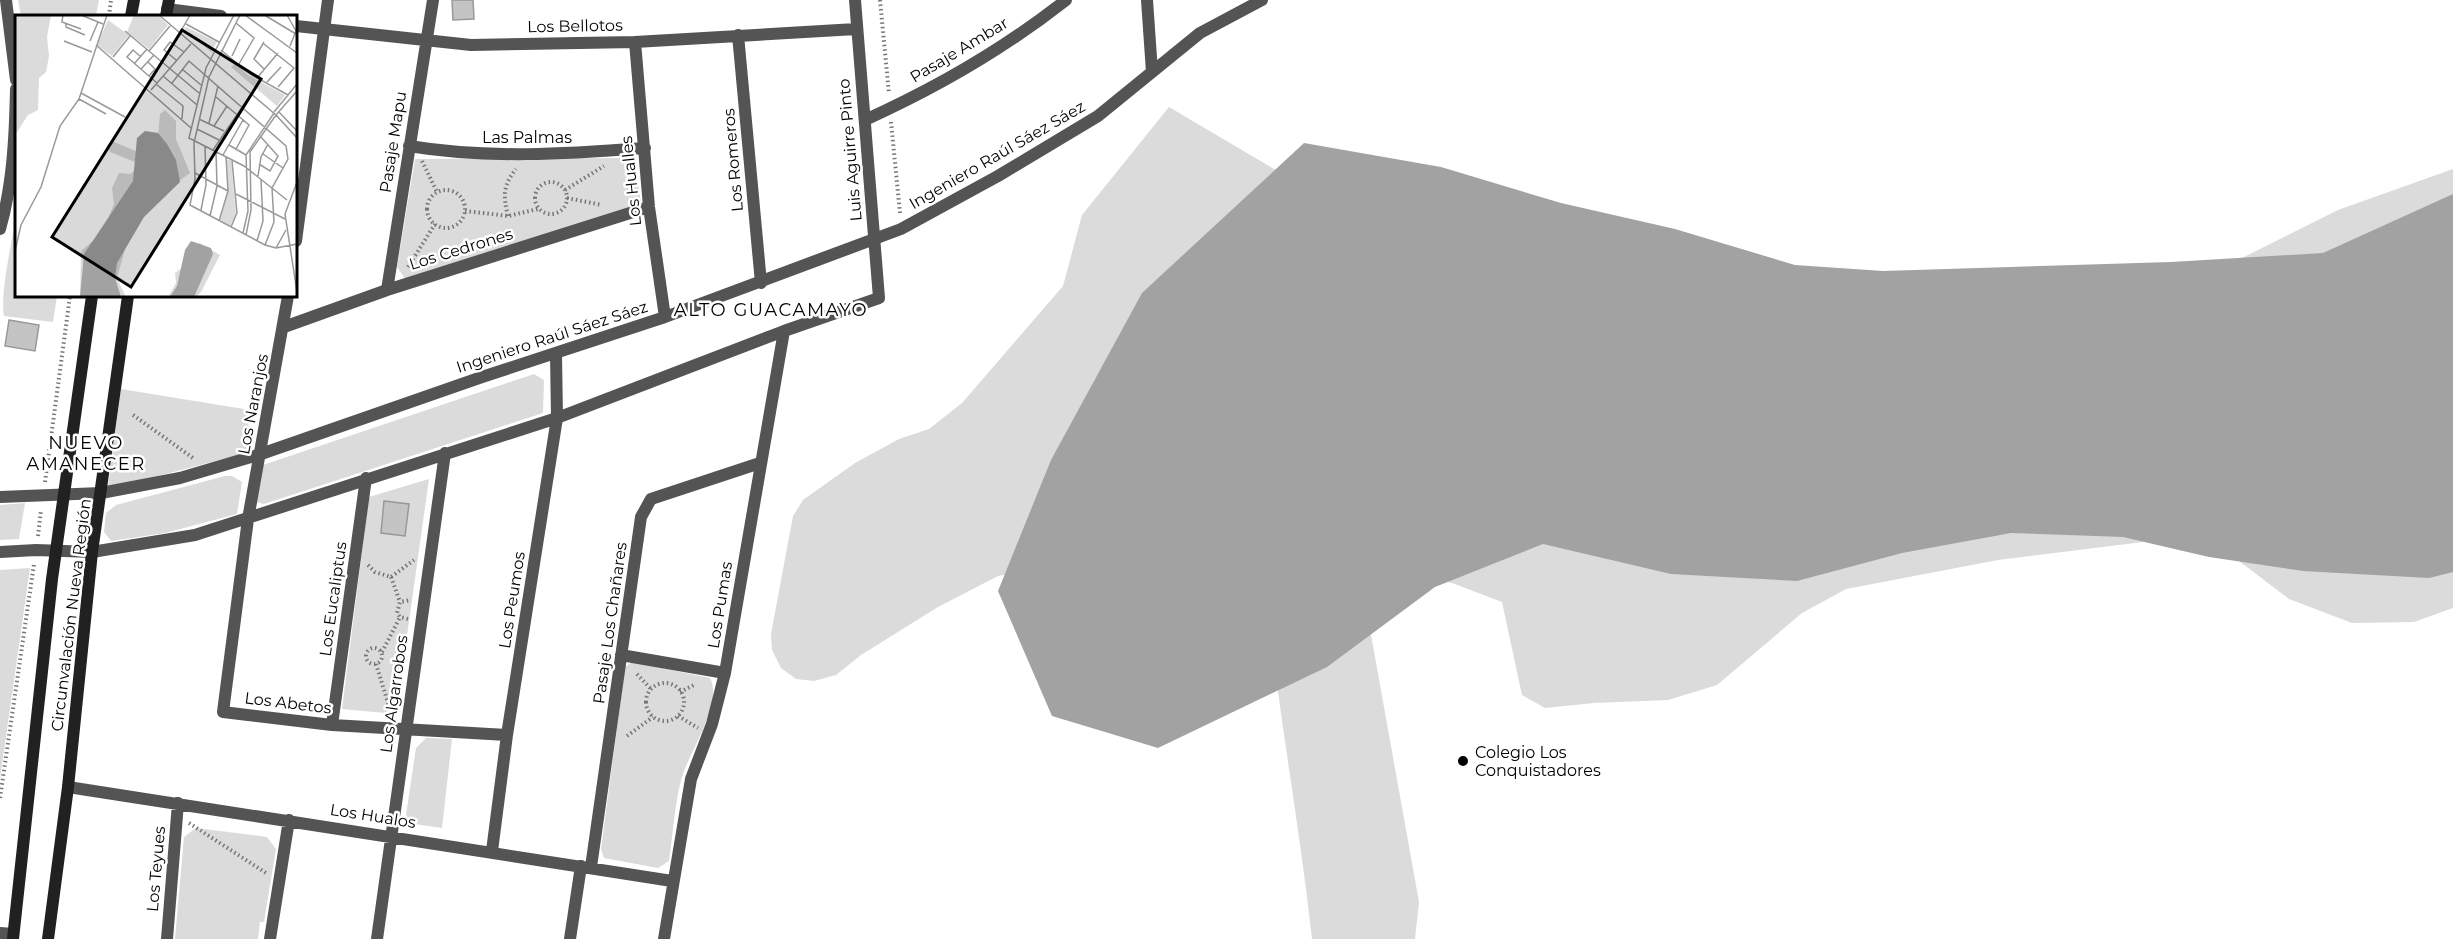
<svg xmlns="http://www.w3.org/2000/svg" width="2453" height="939" font-family="Montserrat,sans-serif">
<style>
.green{fill:#dbdbdb}
.water{fill:#a2a2a2}
.building{fill:#c4c4c4;stroke:#989898;stroke-width:1.5}
.lines{fill:none;stroke-linecap:round;stroke-linejoin:round}
.path{stroke:#767676;stroke-width:4;stroke-dasharray:1.5 3;stroke-linecap:butt}
.street{stroke:#545454;stroke-width:12}
.secondary{stroke:#212121;stroke-width:12}
.poi-dot{fill:#000;stroke:#fff;stroke-width:2}
.labels{text-anchor:middle;dominant-baseline:central;stroke-width:5;stroke-linejoin:round;paint-order:stroke}
.street-label{font-size:16px;fill:#000;stroke:#fff}
.poi-label{font-size:16px;fill:#000;stroke:#fff;text-anchor:start}
.neighbourhood-label{font-size:18px;letter-spacing:1.5px;fill:#000;stroke:#fff}
.inset-road{fill:none;stroke:#999;stroke-width:1.5}
.view{fill:#000;fill-opacity:0.15;stroke:#000;stroke-width:3}
.inset-edge{fill:none;stroke:#000;stroke-width:3}
</style>
<rect width="100%" height="100%" fill="#fff"/>
<!-- green -->
<path class="green" d="M18 0H99L96 16H21Z
M1169 107 1296 182 1808 365 2082 309 2244 257 2338 210 2453 169V608L2414 622 2352 623 2289 599 2239 561 2151 541 1998 560 1846 589 1802 613 1717 685 1668 700 1594 703 1545 708 1522 695 1502 602 1452 583 1421 577 1361 579 1419 902 1415 939H1312C1301 838 1283 738 1271 637L1045 567 998 576 938 607 861 655 836 675 814 681 796 679 781 668 772 650 771 634 793 516 803 500 855 463 899 439 929 429 962 403 1063 286 1082 215Z
M635 158 641 204 406 280 397 267 415 159Z
M16 220V296H57L53 322 4 316C0 296 11 243 16 220Z
M534 374 544 380 543 413 264 504 256 502 263 465Z
M121 389 250 410 246 453 143 480 108 486Z
M225 476H232L242 482 237 514 165 533 111 541 104 532 106 513 116 505Z
M429 479 396 714 342 709 369 497Z
M25 503 19 539 0 540V505Z
M30 568 0 779V570Z
M632 662 710 678C723 702 691 750 683 774 675 798 673 835 669 861L658 868 604 858 601 849 625 667Z
M426 738 452 739 442 828 414 824 406 815 416 748Z
M196 828 267 837 276 849 264 922H260L258 939H175L184 837Z"/>
<!-- water -->
<path class="water" d="M1304 143 1441 167 1561 203 1675 229 1795 265 1883 271 2171 262 2323 253 2453 194V572L2429 578 2303 571 2209 557 2123 537 2011 533 1902 553 1797 581 1671 574 1543 544 1435 587 1327 667 1158 748 1052 716 998 591 1051 460 1142 293Z"/>
<!-- building -->
<path class="building" d="M452 0H473L474 19 453 20Z
M9 320 39 325 35 351 5 346Z
M384 501 409 504 405 536 381 533Z"/>
<g class="lines">
<!-- path -->
<path class="path" d="M880 0 889 94
M109 16 111 0
M891 122 900 213
M422 161 437 192
M535 198a16 16 0 1 1 32 0a16 16 0 1 1-32 0Z
M565 190 604 166
M427 209a19 19 0 1 1 38 0a19 19 0 1 1-38 0Z
M567 198 602 205
M465 211 508 216 538 209
M508 216C503 196 503 185 516 169
M408 267 435 224
M133 415 193 458
M45 482 70 296
M38 536 41 510
M368 565 375 572 391 577 414 560
M391 577 400 602
M408 619 400 617 397 613 400 602 411 600
M366 656a8 8 0 1 1 16 0a8 8 0 1 1-16 0Z
M382 652 400 617
M376 664 389 706 393 712
M637 674 651 689
M646 702a19 19 0 1 1 38 0a19 19 0 1 1-38 0Z
M680 692 696 684
M678 716 698 728
M627 736 653 717
M0 798 34 564
M189 823 266 873"/>
<!-- street -->
<path class="street" d="M6 0 16 80
M1147 0 1152 72
M167 9 221 16
M296 26 471 45 635 42 856 29
M738 35 761 283
M635 42 649 207 665 317
M865 120C936 88 1005 48 1066 0
M409 146C487 159 566 154 645 148
M0 229C13 184 15 135 16 89
M296 241 328 0
M387 290 433 0
M288 296 248 519 223 712 332 725 507 735
M284 327 387 290 649 207
M0 497 101 493 180 478 261 454 482 377 665 317 901 229 998 176 1098 116 1200 33 1262 0
M0 552 36 550 92 552 195 535 557 418 784 331 879 298 855 0
M621 655 725 673
M332 725 366 478
M68 787 672 881
M492 851 507 735 557 418 556 354
M591 867 641 517 651 499 760 463
M0 933 13 934
M167 939 178 803
M270 939 289 820
M377 939 445 453
M570 939 581 866
M664 939 691 779 712 724 725 673 784 331"/>
<!-- secondary -->
<path class="secondary" d="M131 16 134 0
M166 16 169 0
M13 939 52 579 92 296
M48 939 68 787 92 552 128 296"/>
</g>
<!-- markers -->
<circle class="poi-dot" cx="1463" cy="761" r="6"/>
<g class="labels">
<!-- street labels -->
<g class="street-label">
<text transform="translate(575 26) rotate(-1)">Los Bellotos</text>
<text transform="translate(959 50) rotate(-31)">Pasaje Ambar</text>
<text x="527" y="137">Las Palmas</text>
<text transform="translate(393 142) rotate(-81)">Pasaje Mapu</text>
<text transform="translate(850 150) rotate(-95)">Luis Aguirre Pinto</text>
<text transform="translate(997 155) rotate(-30)">Ingeniero Raúl Sáez Sáez</text>
<text transform="translate(733 160) rotate(-95)">Los Romeros</text>
<text transform="translate(631 181) rotate(-96)">Los Hualles</text>
<text transform="translate(461 249) rotate(-17)">Los Cedrones</text>
<text transform="translate(552 337) rotate(-18)">Ingeniero Raúl Sáez Sáez</text>
<text transform="translate(253 404) rotate(-79)">Los Naranjos</text>
<text transform="translate(333 599) rotate(-82)">Los Eucaliptus</text>
<text transform="translate(512 600) rotate(-81)">Los Peumos</text>
<text transform="translate(720 605) rotate(-81)">Los Pumas</text>
<text transform="translate(71 615) rotate(-83)">Circunvalación Nueva Región</text>
<text transform="translate(610 623) rotate(-82)">Pasaje Los Chañares</text>
<text transform="translate(394 694) rotate(-82)">Los Algarrobos</text>
<text transform="translate(288 703) rotate(7)">Los Abetos</text>
<text transform="translate(373 816) rotate(9)">Los Hualos</text>
<text transform="translate(156 869) rotate(-85)">Los Teyues</text>
</g>
<!-- poi labels -->
<g class="poi-label">
<text x="1475" y="752">Colegio Los<tspan x="1475" dy="18">Conquistadores</tspan></text>
</g>
<!-- neighbourhood labels -->
<g class="neighbourhood-label">
<text x="771" y="310">ALTO GUACAMAYO</text>
<text x="86" y="443">NUEVO<tspan x="86" dy="21">AMANECER</tspan></text>
</g>
</g>
<!-- overview -->
<g transform="translate(15 15)">
<rect width="282" height="282" fill="#fff"/>
<path d="M0 0H36L32 22 34 41 31 57 24 63 23 95 13 100 0 120ZM119 0H143L153 10 134 34 112 17ZM93 5 114 20 97 41 82 30ZM171 12 202 27 196 37 169 13ZM221 48 233 60 270 80 262 91 216 52ZM150 95 161 106V124L175 158 120 198 102 263 111 282H65L66 236 87 218 99 189 97 173 104 158 116 159 125 149 95 137 92 130 97 126 125 138 143 123 145 99ZM212 145H216L221 200 215 211 205 205 213 176ZM185 228 205 240 186 277 181 282H153L161 268 160 258 168 252 172 232Z" fill="#dbdbdb"/>
<path d="M130 116 143 118 152 129 161 145 165 167 129 202 102 248 100 263 106 282H65L69 239 118 166 122 123ZM176 226 196 233 198 239 179 282H155L162 271 170 235Z" fill="#a2a2a2"/>
<path class="inset-road" d="M48 0 47 7 66 14M66 0 88 9M144 0 261 100 282 76M219 0 191 53 174 123 229 151 272 185M225 0 194 62 179 128 180 164 175 190 250 230 261 233 282 229M230 0 282 38M272 0 281 16 275 31M251 1 281 19M51 8V12L70 20M221 8 239 23 224 49M171 9 204 27M110 16 184 78M166 16 175 0M49 26 77 37M75 26 83 7M249 27 239 44 249 54M249 29 279 53 263 72M81 30 176 113M206 35 235 59 273 80M134 36 155 11M125 41 118 35 112 42 142 68M217 41 225 24M98 42 115 21M161 45 149 35 155 27 169 37M133 47 140 54 134 61M119 49 132 34M126 54 139 40M167 54 186 70M148 61 182 90M242 63 263 38M252 67 266 52M157 68 174 46 271 131 273 144 257 173 259 207 250 230M141 69 168 91 167 104M136 75 176 29M66 78 110 102M201 82 234 110 221 134M64 84 91 99M259 97 282 69M264 97 282 116M184 104 209 116M194 108 203 71M199 111 212 91M182 114 204 125M214 130 231 140M198 135 236 79M248 139 268 153M208 140 228 105M244 149 255 156 263 141 245 121M180 158 213 176M243 161 246 142 253 129M282 167 270 199 282 277M221 179 270 204M186 195 191 170 190 131M195 201 202 171 201 137M204 206 213 176 211 142M216 212 222 198 217 146M228 218 233 196 231 140 259 98M231 220 236 195 235 137 261 100 282 123M242 226 248 206 246 165M261 233 271 215M0 236 6 210 26 172 45 111 64 84 92 0"/>
<path class="view" d="M167 15 246 64 116 272 37 222Z"/>
<rect width="282" height="282" class="inset-edge"/>
</g>
</svg>
